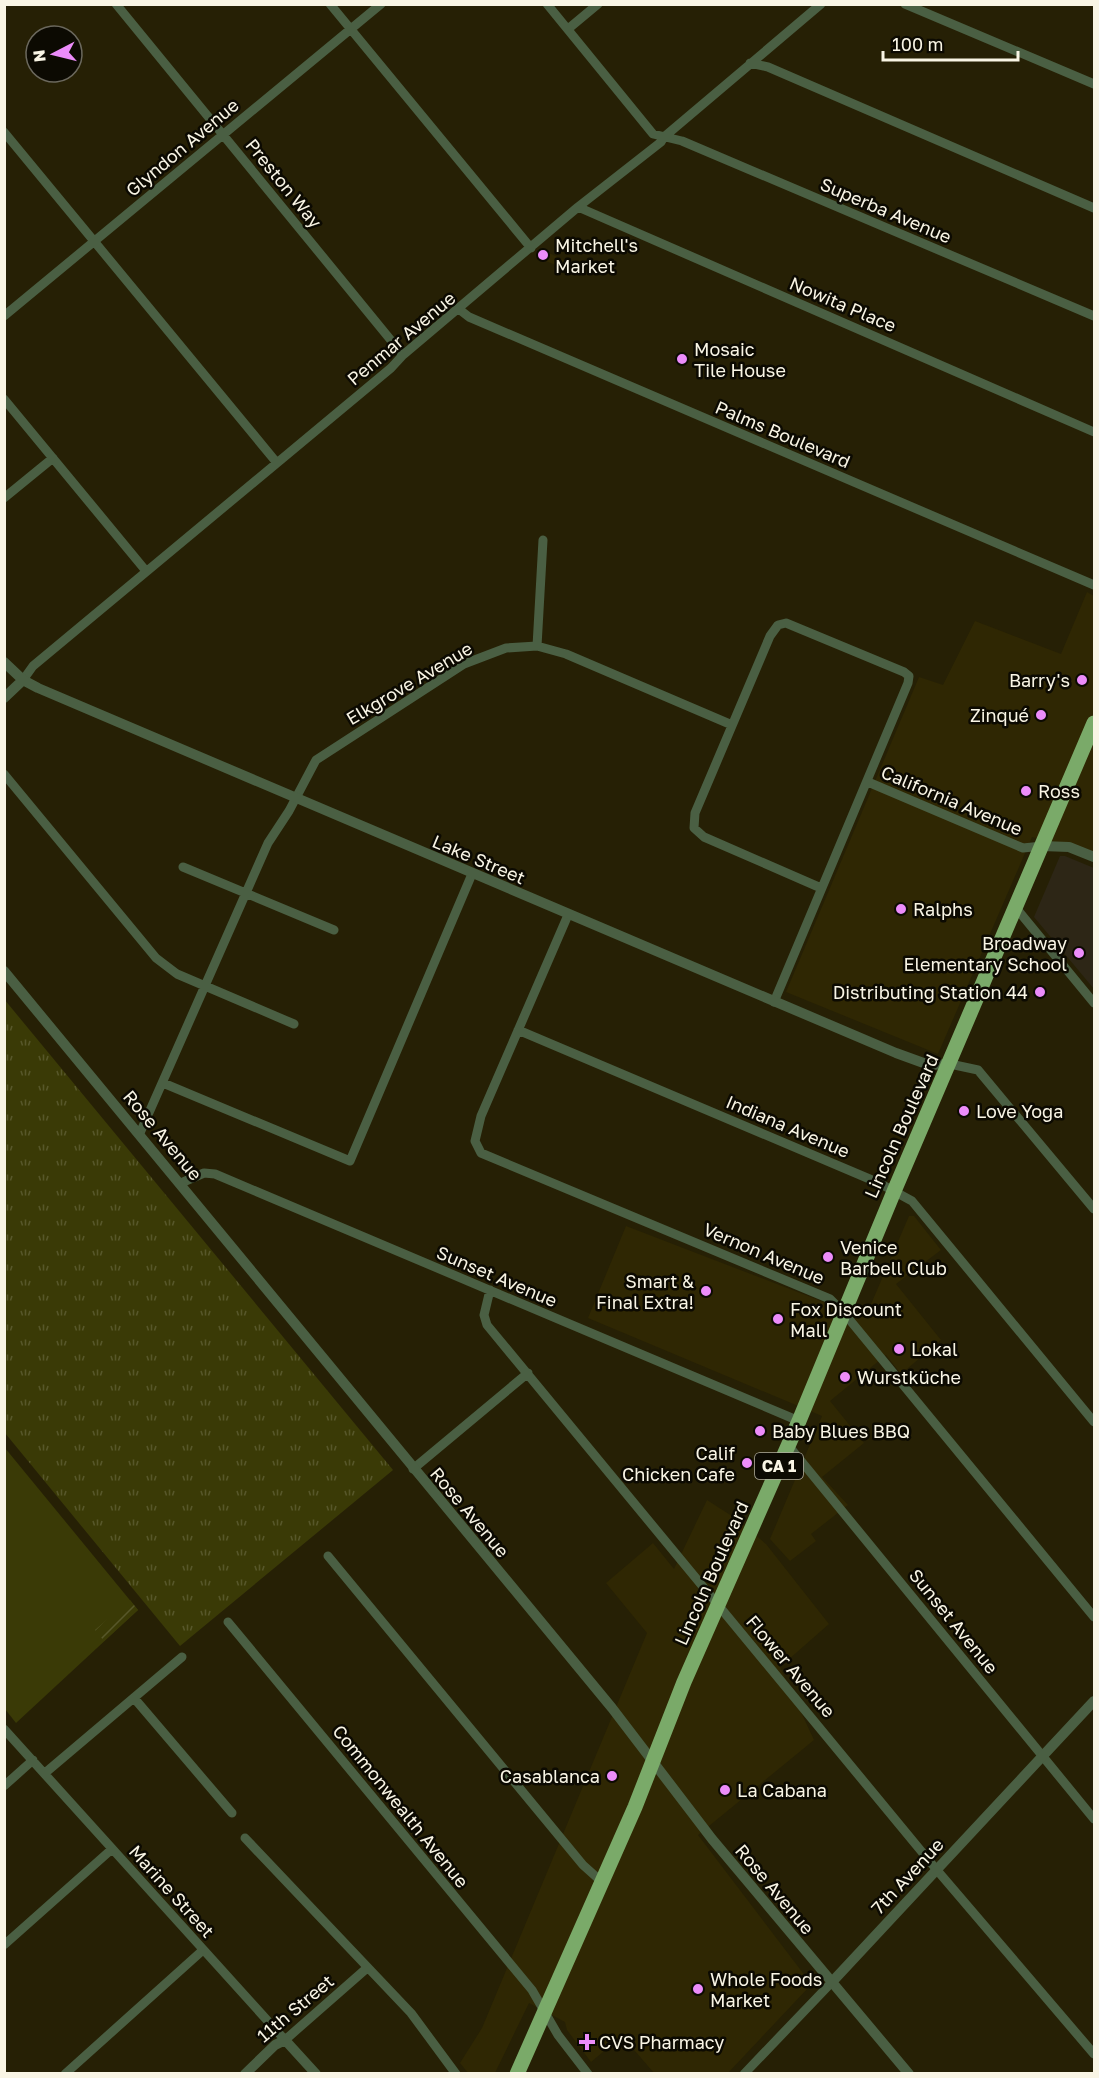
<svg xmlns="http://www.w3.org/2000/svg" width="1099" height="2078" font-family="'Golos Text',sans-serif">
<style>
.built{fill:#2f2703}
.education{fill:#2d2616}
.grass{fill:url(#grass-tufts)}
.park{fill:#3a3a06}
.garden{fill:url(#garden-furrows)}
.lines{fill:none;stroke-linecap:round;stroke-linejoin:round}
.minor{stroke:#4a5f43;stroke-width:9}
.tertiary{stroke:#4a5f43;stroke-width:10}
.trunk{stroke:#7aaa69;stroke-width:15}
.poi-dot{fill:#ec8cfa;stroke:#0c0a02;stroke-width:2}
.labels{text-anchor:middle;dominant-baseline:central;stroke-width:5;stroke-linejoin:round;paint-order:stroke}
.shield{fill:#0c0a02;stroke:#b2aea1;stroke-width:1.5}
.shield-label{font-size:16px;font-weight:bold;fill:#f9f5e5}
.street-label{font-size:18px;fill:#f9f5e5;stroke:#0c0a02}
.poi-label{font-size:18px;fill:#f9f5e5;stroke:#0c0a02;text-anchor:start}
</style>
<defs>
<pattern id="grass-tufts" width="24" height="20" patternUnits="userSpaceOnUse" patternTransform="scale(1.5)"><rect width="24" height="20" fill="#3a3a06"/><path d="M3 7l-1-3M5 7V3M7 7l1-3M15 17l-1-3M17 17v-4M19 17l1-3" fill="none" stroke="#57572a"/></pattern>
<pattern id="garden-furrows" width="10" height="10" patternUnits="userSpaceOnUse" patternTransform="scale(1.5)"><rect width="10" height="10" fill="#3a3a06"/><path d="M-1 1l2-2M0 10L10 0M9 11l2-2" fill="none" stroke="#57572a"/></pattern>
</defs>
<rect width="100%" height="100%" fill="#262005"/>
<!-- built -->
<path class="built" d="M545 251 566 261 563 268 536 257Z
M1087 592 1094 596V852L1032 837 938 1054 786 992 919 677 943 685 975 621 1061 654Z
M909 1216H914L941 1250 896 1284 941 1340 901 1374 886 1355 830 1401 864 1443 822 1477 848 1505 811 1534 816 1541 790 1561 770 1539 822 1416 588 1318 626 1226 865 1318Z
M707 1500 735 1518 766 1544 829 1624 780 1667 814 1740 698 1835 809 1981 808 1988 728 2073H654L622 2036 591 2062 567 2030 565 2022 529 2003 495 2073H468L460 2063 482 2028 647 1633 606 1583 653 1543 674 1569Z"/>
<!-- education -->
<path class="education" d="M1060 856H1065L1094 868V989L1034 917Z"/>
<!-- grass -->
<path class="grass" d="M4 999 393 1470 180 1646 5 1433Z"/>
<!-- park -->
<path class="park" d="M5 1448 138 1610 16 1723 5 1709Z"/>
<!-- garden -->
<path class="garden" d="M130 1600 138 1610 104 1641 95 1630Z"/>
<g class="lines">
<!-- minor -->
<path class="minor" d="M116 4 403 355
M330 4 531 248
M547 4 653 134 682 141 1094 316
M905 4 1094 84
M568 29 598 4
M750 63 768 67 1094 208
M4 132 277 463
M578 207 1094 432
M460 310 469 317 1094 585
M4 316 381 4
M4 399 146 571
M4 498 53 458
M537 646 543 540
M23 680 33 666 391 368 403 355 578 207 661 142 664 137 821 4
M4 774 156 958 177 974 294 1024
M868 782 1023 848 1042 846
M183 867 334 930
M1017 909 1094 1003
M568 915 481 1116 475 1141 481 1153 830 1299 844 1313 1094 1617
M774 1002 908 683 909 676 904 672 786 623 778 625 770 636 695 813 694 828 704 837 821 888
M518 1030 879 1183 912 1201 1094 1422
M950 1064 978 1070 1094 1209
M163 1083 350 1161 472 874
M140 1133 268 843 289 811 316 760 464 664 506 648 537 646 566 654 732 725
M181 1183 204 1173 215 1174 799 1421
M490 1290 484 1315 487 1325 936 1869 1094 2054
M788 1445 1094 1819
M413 1469 528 1373
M328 1556 583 1865 602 1882
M228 1622 532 1990 558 2035 588 2074
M134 1698 232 1813
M4 1729 285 2040 367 1968
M45 1773 182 1657
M4 1786 33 1760
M245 1838 411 2013 456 2074
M4 1945 112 1849
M65 2074 203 1950
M744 2074 832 1982"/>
<!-- tertiary -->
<path class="tertiary" d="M4 662 23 680 38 688 896 1053 929 1065 950 1064
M4 698 23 680
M1042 846 1069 847 1094 857
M4 971 612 1708 712 1839 909 2074
M832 1982 1094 1701
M245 2074 275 2045 285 2040 316 2074"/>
<!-- trunk -->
<path class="trunk" d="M517 2074 635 1807 684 1682 799 1421 895 1189 1094 723"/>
</g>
<!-- markers -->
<g class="poi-dot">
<circle cx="543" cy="255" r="6"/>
<circle cx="682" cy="359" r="6"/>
<circle cx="1082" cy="680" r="6"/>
<circle cx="1041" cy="715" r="6"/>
<circle cx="1026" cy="791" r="6"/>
<circle cx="901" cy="909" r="6"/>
<circle cx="1079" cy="953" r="6"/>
<circle cx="1040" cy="992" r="6"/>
<circle cx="964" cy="1111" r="6"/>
<circle cx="828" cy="1257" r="6"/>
<circle cx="706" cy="1291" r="6"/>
<circle cx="778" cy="1319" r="6"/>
<circle cx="899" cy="1349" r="6"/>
<circle cx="845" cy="1377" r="6"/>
<circle cx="760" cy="1431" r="6"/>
<circle cx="747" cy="1463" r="6"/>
<circle cx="612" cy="1776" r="6"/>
<circle cx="725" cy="1790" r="6"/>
<circle cx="698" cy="1989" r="6"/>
<path d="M584 2033h6v6h6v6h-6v6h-6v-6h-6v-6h6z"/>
</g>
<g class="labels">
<!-- shield labels -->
<rect class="shield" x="755" y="1453" width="48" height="26" rx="4.5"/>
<g class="shield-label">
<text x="779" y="1466">CA 1</text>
</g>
<!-- street labels -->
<g class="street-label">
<text transform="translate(182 147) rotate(-40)">Glyndon Avenue</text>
<text transform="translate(284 183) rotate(51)">Preston Way</text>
<text transform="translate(886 210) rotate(23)">Superba Avenue</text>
<text transform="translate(843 304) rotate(23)">Nowita Place</text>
<text transform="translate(401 338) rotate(-40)">Penmar Avenue</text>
<text transform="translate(783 434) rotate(23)">Palms Boulevard</text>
<text transform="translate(409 683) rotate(-31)">Elkgrove Avenue</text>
<text transform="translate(952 800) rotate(23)">California Avenue</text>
<text transform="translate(479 859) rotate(23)">Lake Street</text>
<text transform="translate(788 1126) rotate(23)">Indiana Avenue</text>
<text transform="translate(901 1126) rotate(-66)">Lincoln Boulevard</text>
<text transform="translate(163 1135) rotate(50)">Rose Avenue</text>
<text transform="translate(764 1253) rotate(23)">Vernon Avenue</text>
<text transform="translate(497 1276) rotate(23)">Sunset Avenue</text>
<text transform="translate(470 1512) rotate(50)">Rose Avenue</text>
<text transform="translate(711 1573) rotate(-66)">Lincoln Boulevard</text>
<text transform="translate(954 1621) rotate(51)">Sunset Avenue</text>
<text transform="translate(791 1666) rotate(50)">Flower Avenue</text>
<text transform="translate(401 1806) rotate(51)">Commonwealth Avenue</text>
<text transform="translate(907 1876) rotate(-47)">7th Avenue</text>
<text transform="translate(775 1889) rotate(50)">Rose Avenue</text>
<text transform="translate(172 1891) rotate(48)">Marine Street</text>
<text transform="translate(295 2008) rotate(-40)">11th Street</text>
</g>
<!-- poi labels -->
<g class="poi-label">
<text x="555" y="245">Mitchell's<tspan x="555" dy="21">Market</tspan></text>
<text x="694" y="349">Mosaic<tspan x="694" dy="21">Tile House</tspan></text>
<text x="1070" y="680" text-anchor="end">Barry's</text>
<text x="1029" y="715" text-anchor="end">Zinqué</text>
<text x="1038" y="791">Ross</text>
<text x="913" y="909">Ralphs</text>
<text x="1067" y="943" text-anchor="end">Broadway<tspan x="1067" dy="21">Elementary School</tspan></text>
<text x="1028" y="992" text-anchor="end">Distributing Station 44</text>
<text x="976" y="1111">Love Yoga</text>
<text x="840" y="1247">Venice<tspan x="840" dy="21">Barbell Club</tspan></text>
<text x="694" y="1281" text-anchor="end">Smart &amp;<tspan x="694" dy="21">Final Extra!</tspan></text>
<text x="790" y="1309">Fox Discount<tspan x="790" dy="21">Mall</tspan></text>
<text x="911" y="1349">Lokal</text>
<text x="857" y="1377">Wurstküche</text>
<text x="772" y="1431">Baby Blues BBQ</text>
<text x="735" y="1453" text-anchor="end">Calif<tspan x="735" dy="21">Chicken Cafe</tspan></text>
<text x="600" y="1776" text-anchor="end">Casablanca</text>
<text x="737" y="1790">La Cabana</text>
<text x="710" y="1979">Whole Foods<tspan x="710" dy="21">Market</tspan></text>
<text x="599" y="2042">CVS Pharmacy</text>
</g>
</g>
<!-- border -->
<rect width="1099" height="2078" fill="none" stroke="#f9f5e5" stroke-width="12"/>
<!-- north arrow -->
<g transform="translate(54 54) rotate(263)"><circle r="28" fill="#0c0a02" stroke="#6b685d" stroke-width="1.5"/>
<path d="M0-4.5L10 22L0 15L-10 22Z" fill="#ec8cfa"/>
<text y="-9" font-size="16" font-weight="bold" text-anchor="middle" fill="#f9f5e5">N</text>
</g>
<!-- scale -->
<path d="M883 51v9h135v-9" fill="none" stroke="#f9f5e5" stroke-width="3"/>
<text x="892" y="51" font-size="18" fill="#f9f5e5" stroke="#0c0a02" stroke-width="4.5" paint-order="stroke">100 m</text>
</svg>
